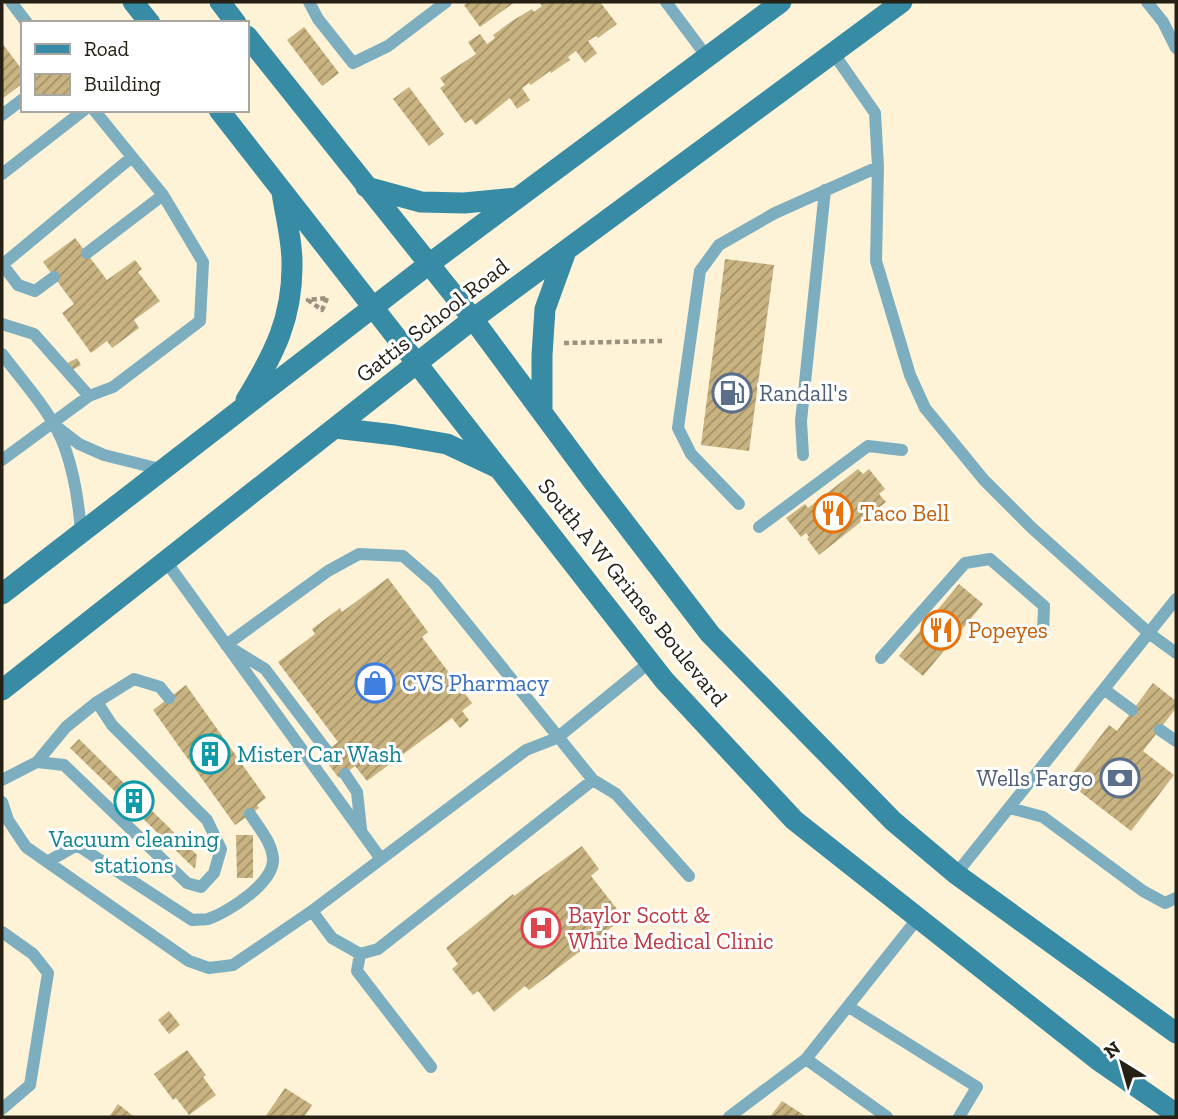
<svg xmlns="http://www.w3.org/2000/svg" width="1178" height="1119" font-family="'Zilla Slab',serif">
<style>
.building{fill:url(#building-hatch)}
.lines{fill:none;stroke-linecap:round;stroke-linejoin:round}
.path{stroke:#9a927d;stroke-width:4.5;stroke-dasharray:5 3.5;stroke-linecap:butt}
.lane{stroke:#7caec0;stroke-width:12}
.secondary{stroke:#378ba5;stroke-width:21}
.labels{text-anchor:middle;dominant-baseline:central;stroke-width:6;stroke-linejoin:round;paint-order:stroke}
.street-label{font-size:23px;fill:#262114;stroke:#fff}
.service-label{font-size:23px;fill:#4e5e75;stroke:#fff;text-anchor:start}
.food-label{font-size:23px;fill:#c56008;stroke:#fff;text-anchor:start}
.shop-label{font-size:23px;fill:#366cbe;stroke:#fff;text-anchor:start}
.culture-label{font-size:23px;fill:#0d838f;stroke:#fff;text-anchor:start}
.health-label{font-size:23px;fill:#be3a42;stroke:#fff;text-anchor:start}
</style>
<defs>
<pattern id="building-hatch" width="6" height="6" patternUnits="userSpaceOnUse" patternTransform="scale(1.75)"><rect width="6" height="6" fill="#c8b381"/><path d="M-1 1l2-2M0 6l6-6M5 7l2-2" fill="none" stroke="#a29168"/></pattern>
</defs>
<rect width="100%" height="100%" fill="#fef3d7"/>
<!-- building -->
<path class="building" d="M468 2H515L480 27 464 5Z
M539 2H600L617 24 598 38 596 36 588 41 597 53 585 63 576 51 568 57 570 60 551 73 550 71 531 85 529 83 522 88 530 100 517 109 510 98 476 125 471 119 465 123 440 88 445 85 440 78 476 54 468 42 480 34 487 44 495 38 493 35 512 21 532 9 534 12 542 6Z
M304 27 339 73 322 86 287 40Z
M2 43 23 71V83L2 99Z
M409 87 444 134 429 146 393 99Z
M75 238 107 280 135 260 142 269 138 272 160 301 134 320 139 328 112 348 107 341 91 353 62 313 74 304 43 262Z
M725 259 774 265 749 451 701 445Z
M77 358 81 365 72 370 68 363Z
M858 469 863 474 869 469 885 489 879 494 886 502 819 555 807 539 809 537 806 533 801 537 786 518 805 504 808 508Z
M388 578 428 632 422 637 472 703 462 711 469 720 460 728 452 718 367 781 355 766 339 778 321 755 338 742 278 662 315 634 312 629 340 608 342 612Z
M959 584 983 604 923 676 899 656Z
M1153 683 1176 701V708L1143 751 1174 775 1131 831 1066 781 1109 725 1117 731Z
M186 685 266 798 257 805 259 808 235 825 153 710Z
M79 739 197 855 195 869 70 748Z
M236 835H253V878H237Z
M582 846 599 869 591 876 624 918 529 990 525 986 494 1012 478 991 473 995 452 969 458 964 446 948 513 894 514 896Z
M169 1011 180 1025 169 1034 158 1020Z
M187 1050 206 1075 203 1077 216 1095 189 1115 176 1098 173 1100 154 1074Z
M285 1088 312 1105 304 1117H265Z
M782 1101 807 1117H770Z
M118 1104 132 1115 136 1117H109Z"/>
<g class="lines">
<!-- path -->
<path class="path" d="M327 298 322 310 308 300Z
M564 343 662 341"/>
<!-- lane -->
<path class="lane" d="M11 2 27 23
M309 2 318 19 353 63 388 46 446 2
M666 2 707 57
M1147 2 1163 22 1176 48
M834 54 875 113 878 167 876 261 910 375 925 408 984 480 1032 528 1150 634 1176 653
M2 115 23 99
M2 174 84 110
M87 253 163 195
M2 264 18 285 35 291 54 277
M2 265 132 157
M2 324 34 334 89 396
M2 354C24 383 53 414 65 448 75 476 79 504 81 533
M57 427 79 444 104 455 164 470
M803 455 801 421 825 190
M2 460 89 396 113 387 200 321 203 262 163 195 94 110
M739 504 691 454 678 428 700 271 719 245 775 213 878 167
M759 527 868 446 902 450
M165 560 381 859
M881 658 965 563 990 559 1044 606 1043 634
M1105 690 1132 710
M1160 730 1176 741
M327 751 265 669 226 645 328 571 359 554 403 556 434 583 593 780 616 794 689 876
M37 762 64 765 187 883 201 887 214 873 221 849 207 820 112 725 97 702
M345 774 357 792 361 829
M2 780 37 762 66 727 97 702 134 679 160 687 169 698
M2 802 8 820 26 847 189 961 209 968 233 965 312 911 526 750 557 738 650 662
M1010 808 1043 817 1143 891 1165 903 1176 898
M47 862 77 845 192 920C197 919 204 920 208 919 229 912 275 882 273 858 271 841 259 828 250 814
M956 874 1176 599
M312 911 332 938 360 954 378 949 593 780
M2 932 33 954 48 973 30 1085 2 1109
M360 954 357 971 431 1067
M849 1007 977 1087 959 1117
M806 1059 887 1117
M729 1117 806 1059 918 918"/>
<!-- secondary -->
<path class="secondary" d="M133 2 150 23
M220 2 236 23
M247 36 473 319 592 480 710 634 893 821 956 874 1176 1033
M219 110 664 680 794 820 1098 1060 1176 1114
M366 187 421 202 464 203 517 198
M246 400C274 354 293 318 292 262 292 239 285 214 282 192
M542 411V355L545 309 566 251
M335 428 395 435 447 444 498 468
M2 594 429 264 781 2
M2 690 473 319 902 2"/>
</g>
<!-- icons -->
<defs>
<g id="fuel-ring" transform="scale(2.0125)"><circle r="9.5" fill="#fff" stroke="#5c6f8a" stroke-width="1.5"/><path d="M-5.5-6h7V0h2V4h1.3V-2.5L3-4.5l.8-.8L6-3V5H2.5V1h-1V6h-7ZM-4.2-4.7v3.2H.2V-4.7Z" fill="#5c6f8a"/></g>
<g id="restaurant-ring" transform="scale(2.0125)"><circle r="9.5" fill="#fff" stroke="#e8710a" stroke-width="1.5"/><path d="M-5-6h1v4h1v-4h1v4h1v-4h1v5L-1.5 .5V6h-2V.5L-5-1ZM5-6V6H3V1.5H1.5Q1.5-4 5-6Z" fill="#e8710a"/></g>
<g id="shop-ring" transform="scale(2.0125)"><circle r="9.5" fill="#fff" stroke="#3f7fe0" stroke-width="1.5"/><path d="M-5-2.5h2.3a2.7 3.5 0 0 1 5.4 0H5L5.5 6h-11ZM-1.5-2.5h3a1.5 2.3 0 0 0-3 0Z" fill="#3f7fe0"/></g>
<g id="building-ring" transform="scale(2.0125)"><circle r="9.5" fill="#fff" stroke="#0f9aa8" stroke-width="1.5"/><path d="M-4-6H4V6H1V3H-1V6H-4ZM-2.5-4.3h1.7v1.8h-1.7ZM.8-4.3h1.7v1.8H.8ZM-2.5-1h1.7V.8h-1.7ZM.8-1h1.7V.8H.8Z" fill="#0f9aa8"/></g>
<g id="bank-ring" transform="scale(2.0125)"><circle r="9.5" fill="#fff" stroke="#5c6f8a" stroke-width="1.5"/><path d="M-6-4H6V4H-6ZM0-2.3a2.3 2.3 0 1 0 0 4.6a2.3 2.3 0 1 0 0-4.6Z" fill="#5c6f8a"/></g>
<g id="hospital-ring" transform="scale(2.0125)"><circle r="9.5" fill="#fff" stroke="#e0444e" stroke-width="1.5"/><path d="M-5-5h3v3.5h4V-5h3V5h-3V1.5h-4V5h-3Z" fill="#e0444e"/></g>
</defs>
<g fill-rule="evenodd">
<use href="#fuel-ring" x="732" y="393"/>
<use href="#restaurant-ring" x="833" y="513"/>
<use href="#restaurant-ring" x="941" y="630"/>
<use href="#shop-ring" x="375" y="683"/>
<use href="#building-ring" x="210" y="754"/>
<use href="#bank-ring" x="1120" y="778"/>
<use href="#building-ring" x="134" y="801"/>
<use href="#hospital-ring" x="541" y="928"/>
</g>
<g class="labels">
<!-- street labels -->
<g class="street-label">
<text transform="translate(432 320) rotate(-38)">Gattis School Road</text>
<text transform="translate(633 592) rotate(51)">South A W Grimes Boulevard</text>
</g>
<!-- service labels -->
<g class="service-label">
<text x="759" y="393">Randall's</text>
<text x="1093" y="778" text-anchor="end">Wells Fargo</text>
</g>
<!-- food labels -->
<g class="food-label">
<text x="860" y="513">Taco Bell</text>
<text x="968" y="630">Popeyes</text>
</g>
<!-- shop labels -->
<g class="shop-label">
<text x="402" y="683">CVS Pharmacy</text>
</g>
<!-- culture labels -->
<g class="culture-label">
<text x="237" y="754">Mister Car Wash</text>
<text x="134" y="839" text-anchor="middle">Vacuum cleaning<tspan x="134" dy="26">stations</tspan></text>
</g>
<!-- health labels -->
<g class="health-label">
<text x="568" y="915">Baylor Scott &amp;<tspan x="568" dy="26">White Medical Clinic</tspan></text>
</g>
</g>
<!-- border -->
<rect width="1178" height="1119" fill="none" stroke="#262114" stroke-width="7"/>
<!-- legend -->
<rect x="21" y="21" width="228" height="91" fill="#ffffff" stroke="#a8a6a1" stroke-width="2"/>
<rect x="35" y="44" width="35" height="10" fill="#378ba5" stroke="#a8a6a1" stroke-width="2"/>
<text x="84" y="56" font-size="21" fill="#262114">Road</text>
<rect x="35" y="74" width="35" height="21" fill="url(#building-hatch)" stroke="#a8a6a1" stroke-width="2"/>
<text x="84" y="91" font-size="21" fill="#262114">Building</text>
<!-- north arrow -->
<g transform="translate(1122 1063) rotate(323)" stroke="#ffffff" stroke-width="5" paint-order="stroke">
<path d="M0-5L12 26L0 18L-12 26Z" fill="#262114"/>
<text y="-10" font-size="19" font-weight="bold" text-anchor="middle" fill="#262114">N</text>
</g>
</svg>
